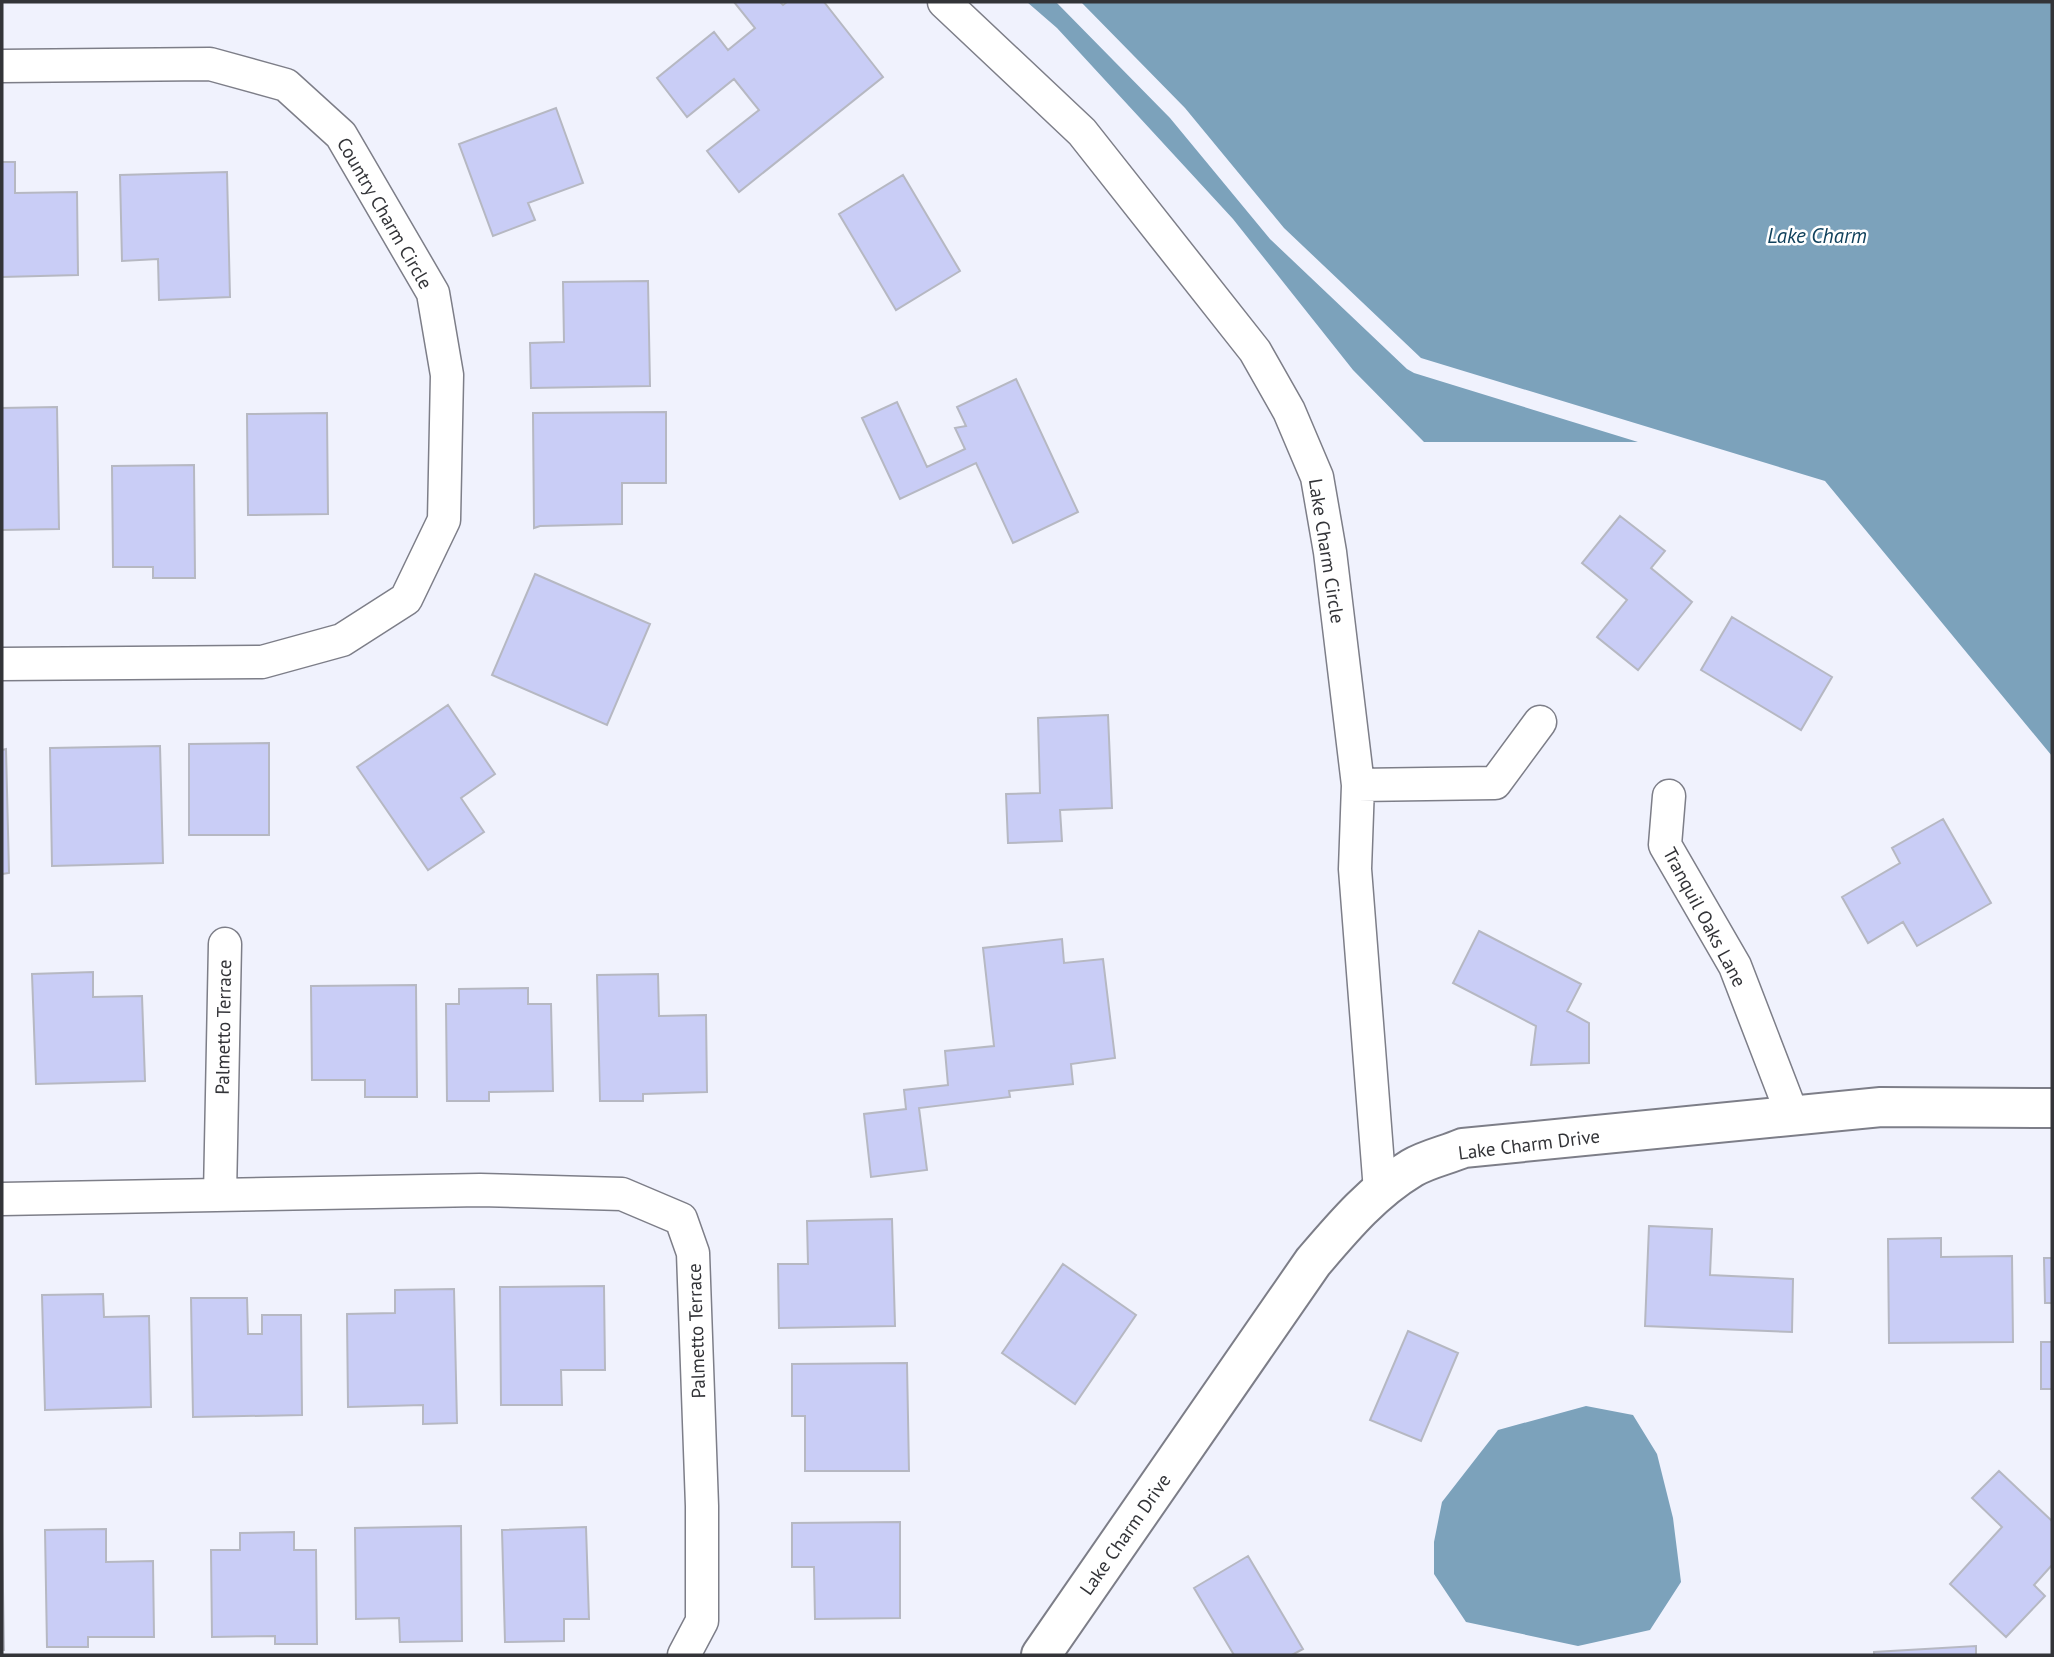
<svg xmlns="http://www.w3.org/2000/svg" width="2054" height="1657" font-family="'PT Sans',sans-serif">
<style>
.water{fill:#7ca2bb}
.building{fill:#c9cdf6;stroke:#b6b8c2;stroke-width:2}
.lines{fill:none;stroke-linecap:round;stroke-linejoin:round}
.street-casing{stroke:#7d7e88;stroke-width:35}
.secondary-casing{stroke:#7d7e88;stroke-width:42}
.street{stroke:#fff;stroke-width:32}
.secondary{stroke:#fff;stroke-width:38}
.labels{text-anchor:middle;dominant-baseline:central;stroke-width:5;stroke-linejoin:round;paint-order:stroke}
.street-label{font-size:19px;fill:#333438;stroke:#fff}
.water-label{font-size:21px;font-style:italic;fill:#11425d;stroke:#fff}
</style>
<rect width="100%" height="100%" fill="#f0f2fd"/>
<!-- water -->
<path class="water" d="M1027 2H1056L1170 118 1270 239 1407 369 1414 373 1638 442H1424L1353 370 1233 219 1057 28Z
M1081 2H2052V756L1825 481 1421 358 1284 228 1185 108Z
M1586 1406 1633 1415 1657 1454 1673 1518 1681 1582 1650 1630 1578 1646 1466 1622 1434 1574V1542L1442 1502 1498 1430Z"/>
<!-- building -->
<path class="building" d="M734 2H780L783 5 787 2H824L883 77 739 192 707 151 759 110 734 79 687 117 657 78 714 32 728 50 755 28Z
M556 108 583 183 528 203 535 220 493 236 459 144Z
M2 162H15V193L77 192 78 275 2 277Z
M227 172 230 297 159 300 158 259 122 261 120 175Z
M903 175 960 271 896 310 839 214Z
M648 281 650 386 531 388 530 343 564 342 563 282Z
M1016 379 1078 512 1013 543 976 463 900 499 862 418 897 402 927 467 965 449 955 428 966 426 957 407Z
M57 407 59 529 2 530V408Z
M666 412V483H622V524L540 526 534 528 533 413Z
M327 413 328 514 248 515 247 414Z
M194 465 195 578H153V567H113L112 466Z
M1620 516 1665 551 1651 568 1692 602 1638 670 1597 637 1627 600 1582 563Z
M535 574 650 624 607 725 492 675Z
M1732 617 1832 677 1801 730 1701 670Z
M448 705 495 774 461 798 484 832 428 870 357 767Z
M1108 715 1112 808 1060 810 1062 841 1008 843 1006 794 1040 793 1038 718Z
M269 743V835H189V744Z
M160 746 163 863 52 866 50 748Z
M6 749 9 873 2 874V750Z
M1943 819 1991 903 1917 946 1903 922 1868 943 1842 897 1900 863 1892 848Z
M1479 931 1581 984 1567 1011 1589 1023V1063L1531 1065 1536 1026 1453 983Z
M1062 939 1064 963 1103 959 1115 1058 1071 1064 1073 1084 1009 1091 1010 1097 919 1108 927 1170 871 1177 864 1114 906 1109 904 1090 948 1085 945 1051 994 1046 983 948Z
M93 972V997L142 996 145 1081 36 1084 32 974Z
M658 974 659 1016 706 1015 707 1092 643 1094V1101H600L597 975Z
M416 985 417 1097H365V1080H312L311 986Z
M528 988V1004H551L553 1091 489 1092V1101H447L446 1004H459V989Z
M892 1219 895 1326 779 1328 778 1264H808L807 1221Z
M1649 1226 1712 1229 1710 1275 1793 1279 1792 1332 1645 1326Z
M1941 1238V1257L2012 1256 2013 1342 1889 1343 1888 1239Z
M2044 1258H2052V1303H2045Z
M1063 1264 1136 1315 1075 1404 1002 1353Z
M604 1286 605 1370H561L562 1405H501L500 1287Z
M454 1289 457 1423 423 1424V1405L348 1407 347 1314 395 1313V1290Z
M103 1294 104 1317 149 1316 151 1407 45 1410 42 1295Z
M191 1298H247L248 1334H262V1315H301L302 1415 193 1417Z
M1408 1331 1458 1353 1421 1441 1370 1420Z
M2041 1342H2052V1389H2041Z
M907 1363 909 1471H805V1416H792V1364Z
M1999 1471 2052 1521V1565L2034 1585 2045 1596 2006 1637 1950 1584 2002 1527 1972 1498Z
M900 1522V1618L815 1619 814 1567H792V1523Z
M461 1526 462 1641 400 1642 399 1618 356 1619 355 1528Z
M586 1527 589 1619H564V1641L505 1642 502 1530Z
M106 1529V1562L153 1561 154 1637H88V1647H47L45 1530Z
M2 1531 4 1650H2Z
M294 1532V1550H316L317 1644H275V1636L212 1637 211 1550H240V1533Z
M1248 1556 1303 1649 1292 1655H1234L1194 1588Z
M1976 1646V1655H1874V1652Z"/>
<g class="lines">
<!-- street casing -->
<g class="street-casing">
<path id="street" d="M944 2 1082 132 1255 351 1289 411 1317 477 1330 552 1358 785 1355 869 1380 1191
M2 66 210 64 286 85 341 135 433 293 447 375 444 520 406 599 342 640 262 662 2 664
M1358 785 1495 783 1540 722
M1669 796 1665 845 1735 966 1792 1114
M220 1195 225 944
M2 1199 480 1190 622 1194 681 1219 693 1253 702 1506V1621L684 1655"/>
</g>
<!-- secondary casing -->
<g class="secondary-casing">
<path id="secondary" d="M1041 1655 1313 1262C1343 1227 1372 1192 1412 1168 1427 1159 1447 1155 1463 1148L1881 1107 2052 1108"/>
</g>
<!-- street -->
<use href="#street" class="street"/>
<!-- secondary -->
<use href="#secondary" class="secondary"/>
</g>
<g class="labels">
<!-- street labels -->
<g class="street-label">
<text transform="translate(385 213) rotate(60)">Country Charm Circle</text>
<text transform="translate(1327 551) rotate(81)">Lake Charm Circle</text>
<text transform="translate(1705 917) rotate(62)">Tranquil Oaks Lane</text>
<text transform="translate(223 1027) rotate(-89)">Palmetto Terrace</text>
<text transform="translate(1529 1144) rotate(-7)">Lake Charm Drive</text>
<text transform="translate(696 1331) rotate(-92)">Palmetto Terrace</text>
<text transform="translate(1125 1534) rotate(-55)">Lake Charm Drive</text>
</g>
<!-- water labels -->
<g class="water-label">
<text x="1817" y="235">Lake Charm</text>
</g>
</g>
<!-- border -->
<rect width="2054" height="1657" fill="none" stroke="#333438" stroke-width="7"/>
</svg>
